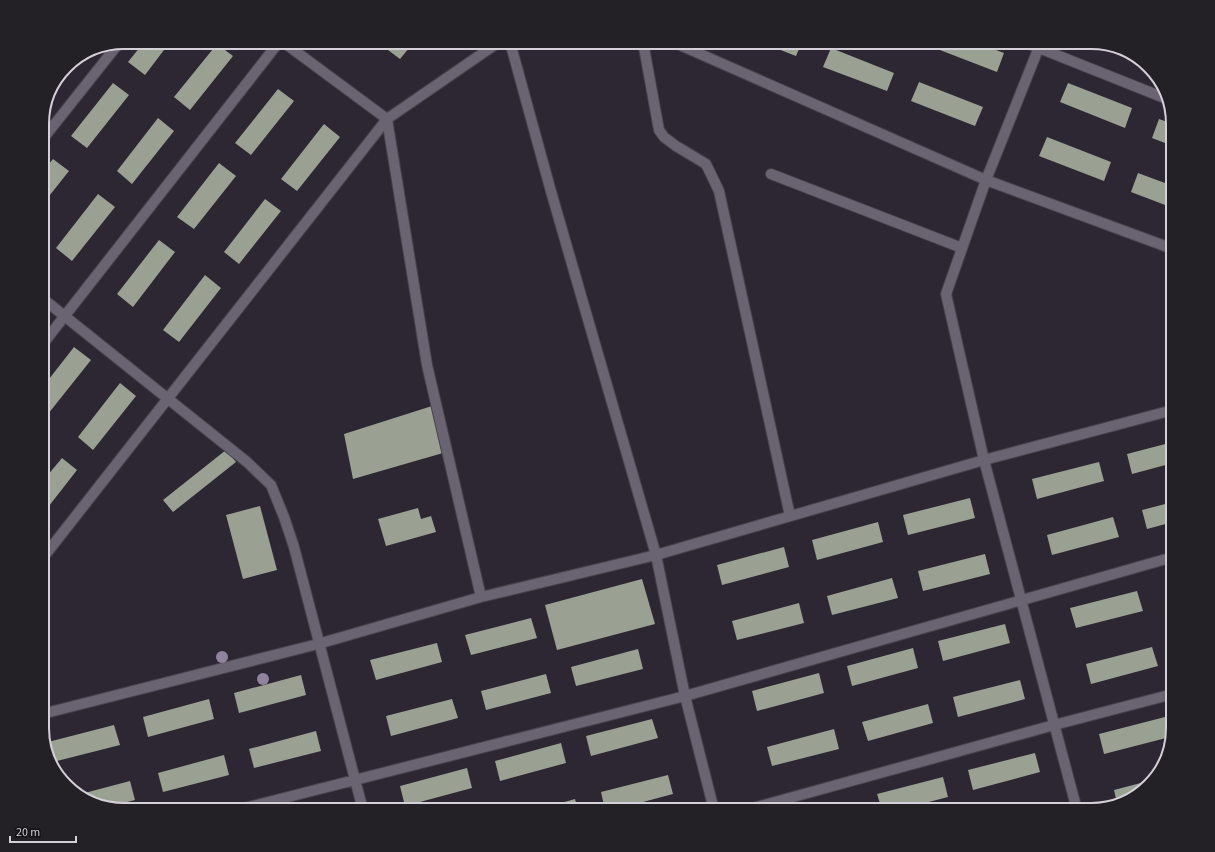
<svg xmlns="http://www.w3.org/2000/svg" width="1215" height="852" font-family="'Source Sans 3',sans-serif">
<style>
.building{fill:#9aa192}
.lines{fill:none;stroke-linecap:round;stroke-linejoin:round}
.minor-casing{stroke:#47424c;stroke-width:12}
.minor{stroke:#6a6371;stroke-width:10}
.tree{fill:#90839d}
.rim{fill:none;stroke:#d4d0d8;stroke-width:2}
</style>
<rect width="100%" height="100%" fill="#2d2733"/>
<!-- building -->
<path class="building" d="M144 42H170L145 75 128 62Z
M388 42H414L400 59 384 47Z
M760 42H802L796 56Z
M934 42H975L1004 53 997 72 932 47Z
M217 44 233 56 190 110 174 97Z
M831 48 894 73 887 91 823 67Z
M919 82 983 107 975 126 911 101Z
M113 83 129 95 87 148 71 136Z
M1068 83 1132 108 1125 128 1060 102Z
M278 89 294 101 251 155 235 143Z
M158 118 174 131 132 184 117 171Z
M1159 119 1173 124V146L1152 138Z
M324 124 340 137 297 191 281 179Z
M1047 137 1111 162 1104 181 1039 156Z
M53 159 69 171 42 205V172Z
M219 163 236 176 194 229 177 217Z
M1138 173 1173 186V208L1131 192Z
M98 194 115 207 72 261 56 248Z
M265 199 281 211 239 264 224 252Z
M159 240 175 252 133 307 117 294Z
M205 275 221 288 179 342 163 330Z
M74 347 91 360 48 414 42 410V388Z
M120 383 136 396 93 450 78 437Z
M432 406 443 453 353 479 344 434Z
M1173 442V463L1132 474 1127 454Z
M226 450 236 462 173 512 163 500Z
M62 458 77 470 42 515V482Z
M1099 462 1104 481 1037 499 1032 479Z
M970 498 975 518 908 535 903 515Z
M1173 502V522L1147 529 1142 510Z
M260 506 277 570 243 579 226 515Z
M418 508 421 519 431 516 436 532 386 546 378 519Z
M1113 517 1119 537 1052 555 1047 535Z
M878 522 883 542 817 560 812 540Z
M784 547 789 567 722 585 717 565Z
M985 554 990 574 923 591 918 571Z
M892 578 898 598 832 615 827 596Z
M642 579 655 624 557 650 545 605Z
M1173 581V602L1171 603 1165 583Z
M1137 591 1143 611 1076 628 1070 608Z
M799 603 804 623 737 640 732 621Z
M531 618 537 638 471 655 465 635Z
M1005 624 1010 643 943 661 938 641Z
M437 643 442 662 376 680 370 660Z
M1152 647 1158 666 1091 684 1086 664Z
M913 648 918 668 852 686 847 666Z
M638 649 643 669 576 686 571 667Z
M819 673 824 693 757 711 752 691Z
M546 674 551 693 486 710 481 691Z
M301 675 306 695 239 713 234 693Z
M1020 680 1025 699 958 717 953 697Z
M209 699 214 719 148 737 143 717Z
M452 699 458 718 391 736 386 716Z
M928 704 933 723 868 741 862 722Z
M1165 717 1170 737 1104 754 1099 734Z
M652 719 658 738 591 756 586 736Z
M114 725 120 745 53 762 48 742Z
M834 729 839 749 772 766 767 747Z
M316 731 321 751 254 768 249 749Z
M561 743 566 763 500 781 495 761Z
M1035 753 1040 772 973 790 968 770Z
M224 755 229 775 163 792 158 773Z
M467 768 472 788 405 806 400 786Z
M668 775 673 794 613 810H605L601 792Z
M943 777 948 797 898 810H882L877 794Z
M1152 780 1132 799 1117 803 1114 790Z
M130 781 135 800 112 806 77 795Z
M575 799 578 810H536Z
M849 802 851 810H820V809Z
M336 804 338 810H316V809Z"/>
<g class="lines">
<!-- minor casing -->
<g class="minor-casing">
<path id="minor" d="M283 42 387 119 427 365 481 597
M510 42 550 188 656 555 685 696 714 810
M643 42 659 130 664 137 676 146 706 164 719 191 790 516
M673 42 986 180 1173 249
M1024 42 1167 99
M1041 42 986 180 946 294 984 460 1077 810
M42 140 119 43
M771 174 962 248
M42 298 247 462 271 485 284 517 294 547 363 810
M42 345 279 42
M42 559 387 119 499 42
M42 714 318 644 481 597 656 555 984 460 1173 410
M237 810 685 696 1173 557
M746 810 1054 725 1173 694"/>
</g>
<!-- minor -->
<use href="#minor" class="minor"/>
</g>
<!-- trees -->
<g class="tree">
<circle cx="222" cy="657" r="6"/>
<circle cx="263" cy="679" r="6"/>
</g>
<!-- crop -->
<path d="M0 0H1215V852H0ZM124 49H1091A75 75 0 0 1 1166 124V728A75 75 0 0 1 1091 803H124A75 75 0 0 1 49 728V124A75 75 0 0 1 124 49Z" fill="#232026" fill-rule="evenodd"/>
<path class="rim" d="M124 49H1091A75 75 0 0 1 1166 124V728A75 75 0 0 1 1091 803H124A75 75 0 0 1 49 728V124A75 75 0 0 1 124 49Z"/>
<!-- scale -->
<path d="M10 836v6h66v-6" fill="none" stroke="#d4d0d8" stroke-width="2"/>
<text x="16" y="836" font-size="12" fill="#d4d0d8" stroke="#141117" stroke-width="3" paint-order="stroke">20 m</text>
</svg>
